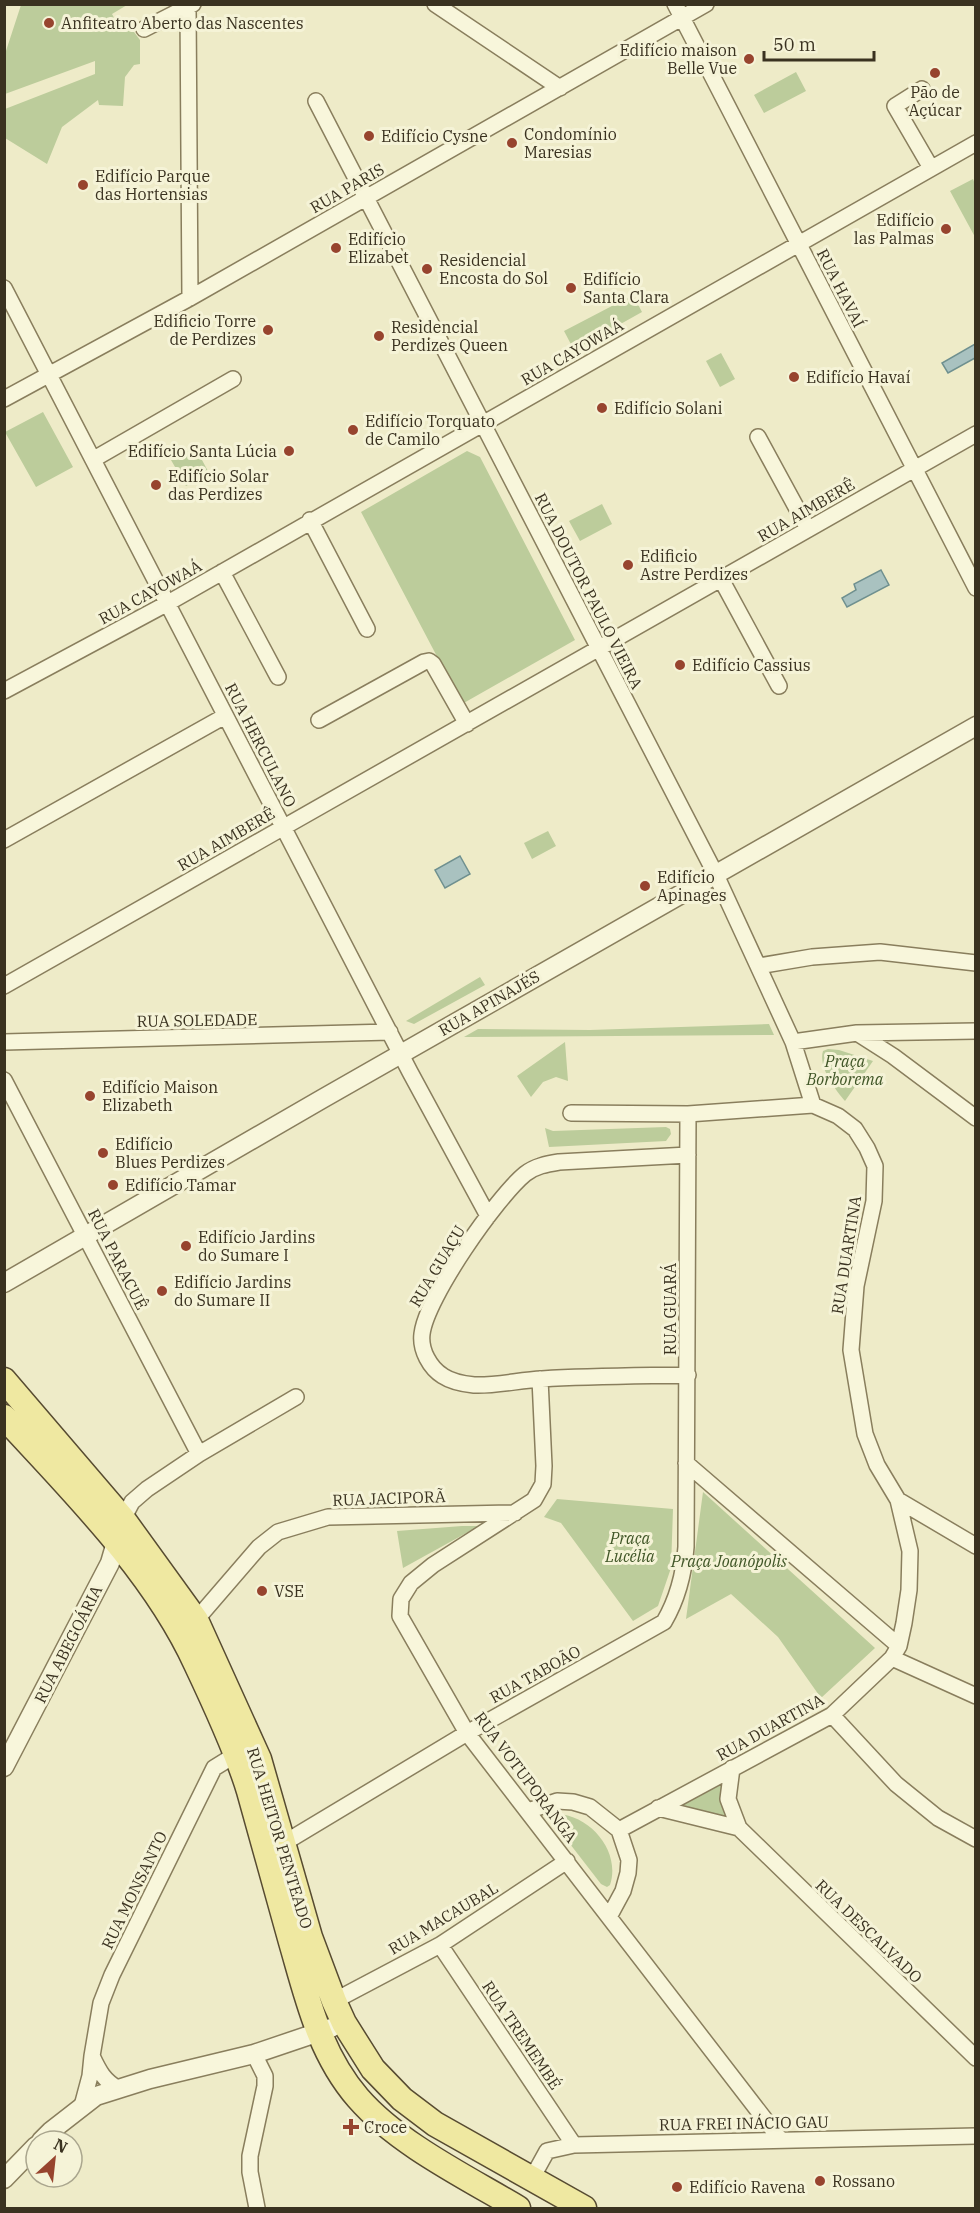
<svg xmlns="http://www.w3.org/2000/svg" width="980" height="2213" font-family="'IBM Plex Serif',serif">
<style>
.green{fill:#bccc9b}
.water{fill:#a9c2c0;stroke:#6f908f;stroke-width:1.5}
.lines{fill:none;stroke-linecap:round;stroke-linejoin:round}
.minor-casing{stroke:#897e5d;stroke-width:18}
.tertiary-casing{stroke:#897e5d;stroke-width:21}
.primary-casing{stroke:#574b31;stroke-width:27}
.minor{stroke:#f8f6db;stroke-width:15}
.tertiary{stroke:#f8f6db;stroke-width:18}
.primary{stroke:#efe8a1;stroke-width:24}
.poi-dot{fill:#97442e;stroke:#f5f3d7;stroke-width:2}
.labels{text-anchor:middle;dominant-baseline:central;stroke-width:6;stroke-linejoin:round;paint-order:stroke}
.poi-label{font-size:16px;fill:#3a3220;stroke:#f5f3d7;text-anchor:start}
.street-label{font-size:16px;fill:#3a3220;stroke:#f5f3d7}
.park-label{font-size:16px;font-style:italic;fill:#405627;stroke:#f5f3d7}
</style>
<rect width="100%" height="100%" fill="#eeebc8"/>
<!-- green -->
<path class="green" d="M21 5H127L112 14 118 25 128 24 140 40V64L134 65 125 77 123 106 99 105 98 100 62 127 47 164 5 138V109L95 74V61L5 94V54Z
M796 72 806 91 764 113 754 95Z
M973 179 975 184V237L950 191Z
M633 295 642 312 574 350 564 331Z
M721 353 735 379 720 387 706 361Z
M43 412 73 467 36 487 5 432Z
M195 447 209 473 186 486 171 460Z
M467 451 480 457 575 640 462 704 361 512Z
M602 504 612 524 580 541 569 521Z
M548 831 556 846 532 859 524 843Z
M480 977 485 985 414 1024 406 1021Z
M769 1024 774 1035 464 1037 478 1029 590 1030Z
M565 1042 568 1081 556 1077 543 1082 531 1097 517 1076Z
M828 1049 839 1050 873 1061 845 1101C835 1089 818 1067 823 1051Z
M666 1127 670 1129 671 1134 666 1141 549 1147 545 1128 553 1131Z
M703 1492 875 1648 821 1698 778 1637 731 1594 686 1619Z
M557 1499 673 1509 671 1568 658 1606 633 1621 561 1523 544 1517Z
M462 1526H479L403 1568 397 1531Z
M722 1783V1799L727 1818 678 1804Z
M558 1814C591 1816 621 1852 610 1885L607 1887 601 1884 553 1822Z"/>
<!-- water -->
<path class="water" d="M975 344V358L948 373 942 363Z
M881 570 889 585 847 607 842 598 856 590 854 584Z
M460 856 470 874 445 888 435 870Z"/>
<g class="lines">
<!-- minor casing -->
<g class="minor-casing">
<path id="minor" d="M435 4 560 88
M675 4 976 588
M188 7 190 298
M144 29 193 4
M922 89 895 106 931 168
M316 101 716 875 793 1042 813 1105
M4 288 410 1072 488 1216
M4 399 190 298 706 4
M758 437 808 529
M94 459 233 379
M310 520 367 629
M222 572 278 677
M721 579 779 686
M4 691 168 603 976 143
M319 720 424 662 429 661 433 664 467 724
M4 840 225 716
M759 966 812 957 880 952 976 963
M4 986 976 434
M857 1033 893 1056 976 1118
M4 1042 390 1032
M793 1042 857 1033 976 1031
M4 1080 199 1454
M571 1113 688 1114 813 1105 838 1116 855 1129 867 1148 875 1166 874 1201 856 1286 851 1350 865 1434 877 1465 898 1500 910 1551 909 1590 904 1623 899 1646 892 1658 832 1715 619 1830
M688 1375C639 1376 591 1376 542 1379 520 1380 496 1386 474 1385 464 1384 452 1382 443 1376 430 1368 420 1350 422 1334 426 1298 497 1197 525 1174 535 1166 547 1164 559 1162L688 1155
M540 1379 544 1466 543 1484 534 1500 433 1565 411 1583 401 1599 400 1616 467 1733 780 2139
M686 1463 899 1646
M898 1500 976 1546
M123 1519 132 1502 147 1489 199 1454 296 1397
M196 1620 259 1547 278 1532 328 1517 515 1513
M892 1658 976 1696
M832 1715 896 1784 938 1818 976 1839
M732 1768 728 1799 739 1828 976 2058
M658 1808 739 1828
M528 1811 557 1801 573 1802 590 1807 619 1830 629 1860 628 1873 623 1891 609 1917
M284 1843 467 1733 664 1622C678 1598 684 1574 686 1547L688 1114
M440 1945 574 2145
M334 2001 440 1945 567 1861
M254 2054 265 2076V2086L250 2156V2172L257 2208
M92 2056 101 2003 112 1975 214 1768 235 1755
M82 2106 90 2076 92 2056C99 2071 104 2081 119 2089
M531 2180 547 2151 574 2145 976 2136"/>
</g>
<!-- tertiary casing -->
<g class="tertiary-casing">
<path id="tertiary" d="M4 1283 322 1099 976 726
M4 1767 110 1563 119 1532
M41 2141 51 2131 96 2096 150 2079 254 2054 331 2028
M4 2179 36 2146"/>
</g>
<!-- primary casing -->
<g class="primary-casing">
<path id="primary" d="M4 1380 123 1519 196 1620 259 1759 310 1937 334 2001 344 2023 373 2069 402 2099 435 2124 584 2208
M4 1417C72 1491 154 1572 196 1664 214 1702 237 1751 249 1791 263 1841 277 1891 291 1942 307 1997 319 2053 358 2098 398 2144 466 2177 518 2208"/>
</g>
<!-- minor -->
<use href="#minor" class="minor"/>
<!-- tertiary -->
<use href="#tertiary" class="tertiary"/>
<!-- primary -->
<use href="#primary" class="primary"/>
</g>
<!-- markers -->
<g class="poi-dot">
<circle cx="49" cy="23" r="6"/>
<circle cx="749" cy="59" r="6"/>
<circle cx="935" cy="73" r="6"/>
<circle cx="369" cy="136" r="6"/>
<circle cx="512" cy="143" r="6"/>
<circle cx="83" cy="185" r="6"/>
<circle cx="946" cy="229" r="6"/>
<circle cx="336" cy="248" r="6"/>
<circle cx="427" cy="269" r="6"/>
<circle cx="571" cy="288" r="6"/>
<circle cx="268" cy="330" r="6"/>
<circle cx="379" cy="336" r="6"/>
<circle cx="794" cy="377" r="6"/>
<circle cx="602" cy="408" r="6"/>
<circle cx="353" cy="430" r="6"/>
<circle cx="289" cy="451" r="6"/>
<circle cx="156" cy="485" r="6"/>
<circle cx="628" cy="565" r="6"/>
<circle cx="680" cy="665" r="6"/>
<circle cx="645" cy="886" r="6"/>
<circle cx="90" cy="1096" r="6"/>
<circle cx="103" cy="1153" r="6"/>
<circle cx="113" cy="1185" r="6"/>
<circle cx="186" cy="1246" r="6"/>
<circle cx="162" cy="1291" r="6"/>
<circle cx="262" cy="1591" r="6"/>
<path d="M348 2118h6v6h6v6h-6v6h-6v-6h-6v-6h6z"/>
<circle cx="820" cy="2181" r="6"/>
<circle cx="677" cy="2187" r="6"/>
</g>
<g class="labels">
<!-- poi labels -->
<g class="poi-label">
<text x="61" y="23">Anfiteatro Aberto das Nascentes</text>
<text x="737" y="50" text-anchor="end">Edifício maison<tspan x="737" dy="18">Belle Vue</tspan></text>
<text x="935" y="92" text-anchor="middle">Pão de<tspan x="935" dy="18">Açúcar</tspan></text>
<text x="524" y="134">Condomínio<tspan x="524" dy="18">Maresias</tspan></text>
<text x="381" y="136">Edifício Cysne</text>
<text x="95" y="176">Edifício Parque<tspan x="95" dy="18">das Hortensias</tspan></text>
<text x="934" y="220" text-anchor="end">Edifício<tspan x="934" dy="18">las Palmas</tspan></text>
<text x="348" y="239">Edifício<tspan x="348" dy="18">Elizabet</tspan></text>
<text x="439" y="260">Residencial<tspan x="439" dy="18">Encosta do Sol</tspan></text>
<text x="583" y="279">Edifício<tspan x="583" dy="18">Santa Clara</tspan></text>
<text x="256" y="321" text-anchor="end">Edificio Torre<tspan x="256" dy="18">de Perdizes</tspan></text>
<text x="391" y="327">Residencial<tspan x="391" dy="18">Perdizes Queen</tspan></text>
<text x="806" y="377">Edifício Havaí</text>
<text x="614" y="408">Edifício Solani</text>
<text x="365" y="421">Edifício Torquato<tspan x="365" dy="18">de Camilo</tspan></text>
<text x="277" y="451" text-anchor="end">Edifício Santa Lúcia</text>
<text x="168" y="476">Edifício Solar<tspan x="168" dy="18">das Perdizes</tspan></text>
<text x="640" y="556">Edificio<tspan x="640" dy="18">Astre Perdizes</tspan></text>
<text x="692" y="665">Edifício Cassius</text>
<text x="657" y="877">Edifício<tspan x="657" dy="18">Apinages</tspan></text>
<text x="102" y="1087">Edifício Maison<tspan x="102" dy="18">Elizabeth</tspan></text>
<text x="115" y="1144">Edifício<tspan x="115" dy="18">Blues Perdizes</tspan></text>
<text x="125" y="1185">Edifício Tamar</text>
<text x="198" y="1237">Edifício Jardins<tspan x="198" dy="18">do Sumare I</tspan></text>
<text x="174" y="1282">Edifício Jardins<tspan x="174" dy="18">do Sumare II</tspan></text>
<text x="274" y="1591">VSE</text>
<text x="364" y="2127">Croce</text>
<text x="832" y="2181">Rossano</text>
<text x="689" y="2187">Edifício Ravena</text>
</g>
<!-- street labels -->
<g class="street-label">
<text transform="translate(347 188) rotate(-30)">RUA PARIS</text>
<text transform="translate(841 288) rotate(63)">RUA HAVAÍ</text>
<text transform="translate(572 352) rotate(-30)">RUA CAYOWAÁ</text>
<text transform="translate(806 510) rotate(-30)">RUA AIMBERÊ</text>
<text transform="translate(589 591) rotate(63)">RUA DOUTOR PAULO VIEIRA</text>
<text transform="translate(150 592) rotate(-29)">RUA CAYOWAÁ</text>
<text transform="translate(261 745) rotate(63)">RUA HERCULANO</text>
<text transform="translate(226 839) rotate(-30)">RUA AIMBERÊ</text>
<text transform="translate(489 1003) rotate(-30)">RUA APINAJÉS</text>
<text transform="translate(197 1020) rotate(-1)">RUA SOLEDADE</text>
<text transform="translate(846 1255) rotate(-81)">RUA DUARTINA</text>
<text transform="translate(118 1259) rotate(63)">RUA PARACUÊ</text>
<text transform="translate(437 1266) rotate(-59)">RUA GUAÇU</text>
<text transform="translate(670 1309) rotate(-90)">RUA GUARÁ</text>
<text transform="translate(389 1498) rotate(-2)">RUA JACIPORÃ</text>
<text transform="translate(68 1644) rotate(-63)">RUA ABEGOÁRIA</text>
<text transform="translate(535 1674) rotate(-29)">RUA TABOÃO</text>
<text transform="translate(770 1727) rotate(-29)">RUA DUARTINA</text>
<text transform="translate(526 1777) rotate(53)">RUA VOTUPORANGA</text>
<text transform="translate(280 1838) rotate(73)">RUA HEITOR PENTEADO</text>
<text transform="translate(134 1890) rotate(-64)">RUA MONSANTO</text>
<text transform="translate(443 1918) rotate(-31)">RUA MACAUBAL</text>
<text transform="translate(869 1931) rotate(44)">RUA DESCALVADO</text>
<text transform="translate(522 2035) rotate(56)">RUA TREMEMBÉ</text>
<text transform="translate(744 2123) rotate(-1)">RUA FREI INÁCIO GAU</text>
</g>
<!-- park labels -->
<g class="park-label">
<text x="845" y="1061">Praça<tspan x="845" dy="18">Borborema</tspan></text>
<text x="630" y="1538">Praça<tspan x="630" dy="18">Lucélia</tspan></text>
<text x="729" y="1561">Praça Joanópolis</text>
</g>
</g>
<!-- border -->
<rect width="980" height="2213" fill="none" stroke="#3a3220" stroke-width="12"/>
<!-- north arrow -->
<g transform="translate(54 2159) rotate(27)"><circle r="28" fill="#f5f3d7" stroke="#aaa68e" stroke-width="1.5"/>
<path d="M0-4.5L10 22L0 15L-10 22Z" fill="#97442e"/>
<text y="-9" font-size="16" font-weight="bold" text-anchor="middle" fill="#3a3220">N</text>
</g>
<!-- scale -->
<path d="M764 51v9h110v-9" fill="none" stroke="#3a3220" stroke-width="3"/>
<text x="773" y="51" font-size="18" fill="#3a3220" stroke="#f5f3d7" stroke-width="4.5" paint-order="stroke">50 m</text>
</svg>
